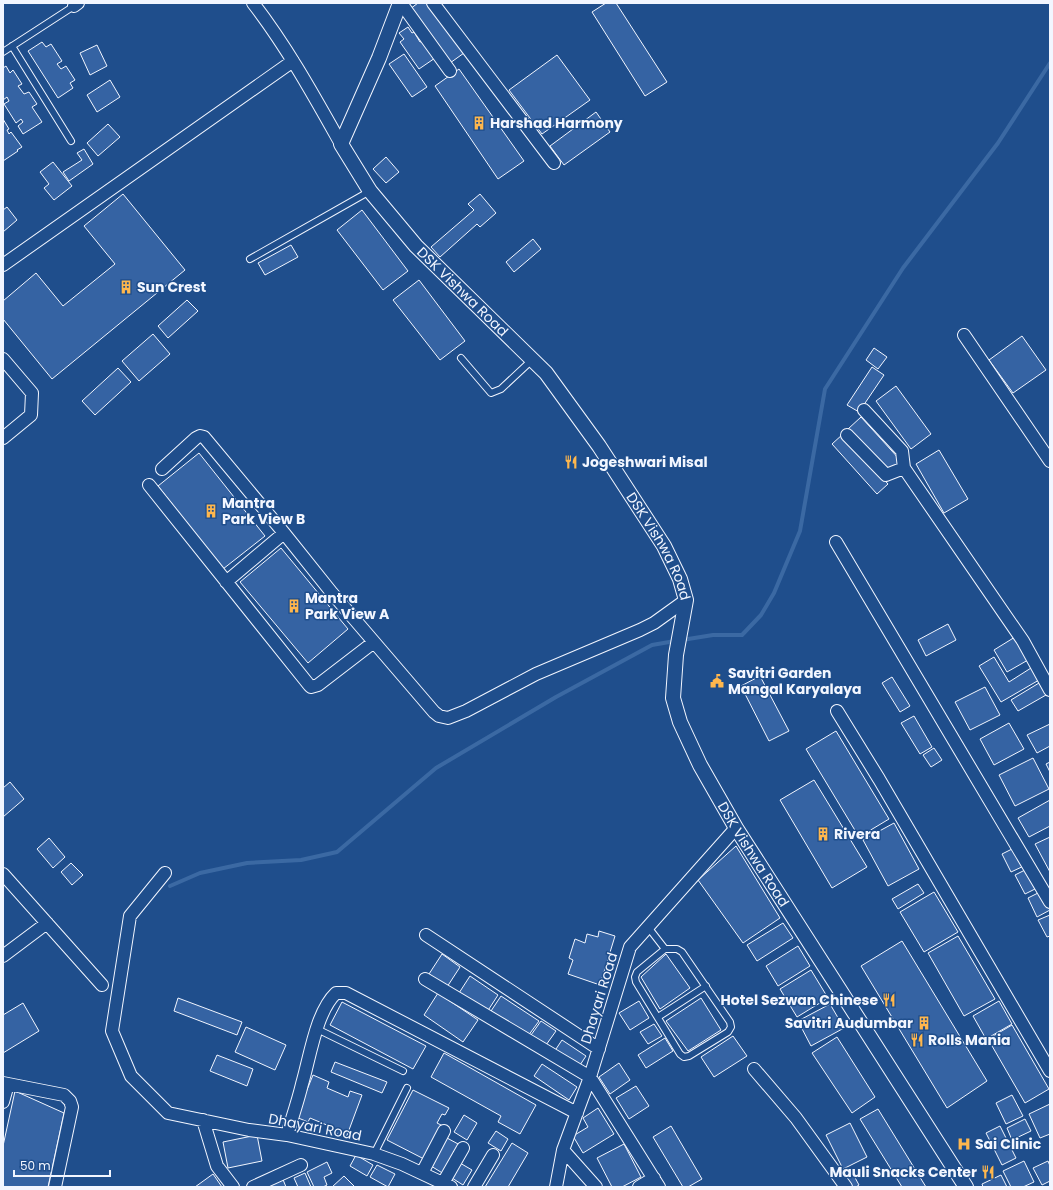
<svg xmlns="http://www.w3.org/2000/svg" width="1053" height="1190" font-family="Poppins,sans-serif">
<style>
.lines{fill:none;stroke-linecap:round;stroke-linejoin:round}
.stream{stroke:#3b69a3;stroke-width:4}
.building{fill:#3563a3;stroke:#f2f6ff}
.service-casing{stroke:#f2f6ff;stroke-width:8}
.minor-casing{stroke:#f2f6ff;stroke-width:14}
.tertiary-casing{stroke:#f2f6ff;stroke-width:16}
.service{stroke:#1f4e8c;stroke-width:6}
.minor{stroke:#1f4e8c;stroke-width:12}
.tertiary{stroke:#1f4e8c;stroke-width:14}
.labels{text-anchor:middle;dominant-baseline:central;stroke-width:3;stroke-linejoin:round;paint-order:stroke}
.poi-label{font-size:14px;font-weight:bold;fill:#f2f6ff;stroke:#1f4e8c;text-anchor:start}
.street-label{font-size:14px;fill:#f2f6ff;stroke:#1f4e8c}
</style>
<rect width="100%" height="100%" fill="#1f4e8c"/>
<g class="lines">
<!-- stream -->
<path class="stream" d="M682 640 713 635H742L761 615 774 593 800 531 825 389 903 268 998 143 1050 63
M170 886 200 873 247 863 301 860 337 852 436 768 556 697 652 645 675 641"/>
</g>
<!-- building -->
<path class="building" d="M418 3H426L464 53 450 63 410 9Z
M606 3H616L667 82 645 96 592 12Z
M408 27 412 33 414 32 420 42 423 41 438 56 419 69 400 42 404 39 399 33Z
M42 42 46 47 51 44 62 61 57 64 61 69 66 66 75 80 70 83 73 88 58 98 28 51Z
M97 45 107 66 90 75 80 53Z
M404 54 427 87 412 97 389 64Z
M557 55 590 100 542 134 509 90Z
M6 66 10 73 13 70 22 84 18 86 24 94 29 92 37 104 32 107 42 122 23 134 18 126 23 122 21 119 16 123 4 104 9 101 7 97 3 100V68Z
M459 69 524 161 498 179 435 86Z
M110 80 120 97 97 112 87 95Z
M596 112 610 132 564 165 550 146Z
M3 119 9 129 7 130 9 134 11 132 22 147 17 150 18 151 3 161Z
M108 124 120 137 98 156 87 143Z
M84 149 93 164 69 181 63 172 82 160 77 153Z
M386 157 399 172 386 183 373 169Z
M53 162 72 186 54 200 44 188 49 184 40 172Z
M123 194 185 270 52 379 3 319V301L36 273 63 306 115 264 84 226Z
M480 194 496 213 480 227 477 224 440 257 431 247 474 210 468 204Z
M7 207 17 220 3 232V210Z
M362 210 408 271 383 290 337 230Z
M533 239 541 249 514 272 506 262Z
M291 245 298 257 265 275 258 263Z
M419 280 465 341 440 360 393 300Z
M187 300 198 311 168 338 158 326Z
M153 334 170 354 139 381 122 361Z
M1022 336 1046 370 1013 393 989 360Z
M874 348 887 357 878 369 866 360Z
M872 367 884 375 859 412 847 405Z
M118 368 131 382 95 415 82 401Z
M896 386 931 434 911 449 876 401Z
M861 417 901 461 888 472 848 429Z
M843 434 888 484 877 494 832 444Z
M939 450 968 499 944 513 916 464Z
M199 453 265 536 223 569 158 486Z
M281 548 348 629 308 663 240 582Z
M948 624 956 640 926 656 918 640Z
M1015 637 1028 660 1007 672 994 650Z
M994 657 1009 682 1031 668 1039 680 1001 702 979 666Z
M760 676 789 731 769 741 741 686Z
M892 677 910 706 900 712 882 683Z
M1039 683 1046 695 1018 711 1011 700Z
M985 687 1000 715 970 730 955 702Z
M914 716 932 747 920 754 901 723Z
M1009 723 1024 749 994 765 980 739Z
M1050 724V746L1037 753 1027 735Z
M836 731 889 819 859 837 806 749Z
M934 748 942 760 931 767 923 755Z
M1033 758 1049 789 1015 806 999 775Z
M1050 762V772L1046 764Z
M814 780 867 867 832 888 780 800Z
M10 782 24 799 3 817V788Z
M1050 800V826L1029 837 1018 818Z
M894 823 919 869 888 886 863 840Z
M1050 837V872L1035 844Z
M49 838 65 857 53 868 37 849Z
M736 846 780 918 743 943 698 880Z
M1016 847 1026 865 1011 872 1002 854Z
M71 863 83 875 72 885 61 872Z
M1029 868 1039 887 1025 894 1015 875Z
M918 884 924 893 898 909 892 899Z
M1042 891 1050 910 1037 917 1028 898Z
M934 892 958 932 924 952 900 912Z
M1050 915V936L1047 937 1038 920Z
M783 923 793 938 757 961 747 945Z
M599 931 615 936 600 985 568 974 573 960 569 958 575 939 585 943 587 934 598 937Z
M958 936 995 999 964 1016 928 953Z
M902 941 987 1081 947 1108 861 966Z
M798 946 810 966 778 986 766 966Z
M442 954 460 967 447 987 429 974Z
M666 954 690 988 660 1009 641 977Z
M811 970 828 998 797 1017 780 989Z
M470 976 498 995 487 1012 459 993Z
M438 993 478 1020 463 1042 424 1015Z
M501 996 539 1021 528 1036 491 1011Z
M178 998 242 1022 237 1035 174 1011Z
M701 998 721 1030 688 1051 666 1021Z
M639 1001 649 1018 630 1030 619 1013Z
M999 1001 1012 1024 986 1039 973 1016Z
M342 1002 426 1046 413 1069 330 1025Z
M23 1003 39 1031 3 1053V1015Z
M830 1004 844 1028 811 1046 798 1021Z
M541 1021 556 1031 546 1045 531 1035Z
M654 1024 662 1036 648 1044 640 1032Z
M1012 1025 1049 1089 1025 1103 988 1039Z
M246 1027 286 1045 275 1070 235 1052Z
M733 1036 747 1056 714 1077 701 1057Z
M837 1037 875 1097 852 1113 812 1053Z
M665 1038 673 1051 646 1068 638 1055Z
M562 1040 586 1056 578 1068 554 1052Z
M444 1053 536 1105 520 1134 498 1122 501 1116 431 1077Z
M217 1055 253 1069 247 1086 210 1071Z
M335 1062 387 1082 382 1093 331 1072Z
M619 1063 630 1080 610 1094 599 1077Z
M542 1064 577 1087 569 1100 534 1076Z
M313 1075 329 1082 327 1088 348 1097 350 1091 362 1095 346 1138 333 1132 334 1128 310 1118 308 1122 296 1117Z
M636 1086 649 1106 629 1119 616 1098Z
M413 1090 449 1108 445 1115 442 1114 437 1123 443 1126 426 1160 387 1140Z
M15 1091 64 1113 48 1187H3V1146Z
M1012 1095 1023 1116 1006 1124 996 1103Z
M1050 1104V1134L1040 1138 1029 1114Z
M598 1108 614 1134 583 1153 573 1136 588 1127 583 1118Z
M878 1109 926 1187H902L860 1119Z
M464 1115 477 1123 467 1140 454 1132Z
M1025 1119 1031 1131 1012 1140 1007 1128Z
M850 1123 867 1157 843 1169 826 1135Z
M671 1126 702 1179 688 1187H683L653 1137Z
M1000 1126 1016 1158 1002 1165 986 1133Z
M496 1131 508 1139 501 1151 488 1143Z
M257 1135 262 1161 228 1168 223 1142Z
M447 1138 460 1145 444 1174 431 1166Z
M512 1143 528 1153 508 1187H485Z
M624 1144 641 1177 622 1187H612L597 1158Z
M356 1155 373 1165 367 1176 350 1166Z
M1024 1161 1034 1182 1023 1187H1011L1003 1171Z
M1048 1161 1050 1166V1181L1042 1185 1033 1168Z
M327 1162 332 1173 324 1177 327 1185 323 1187H314L307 1172Z
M460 1163 472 1170 463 1185 452 1178Z
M377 1165 395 1174 388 1187 370 1177Z
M305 1173 311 1187H298L294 1178Z
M213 1174 222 1187H195Z
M853 1174 859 1185 856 1187H850L845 1178Z
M1001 1175 1007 1187H983L982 1184Z
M344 1176 355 1187H332Z
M282 1177 286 1187H261Z"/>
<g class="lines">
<!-- service casing -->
<g class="service-casing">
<path id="service" d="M12 46 71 141
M3 52 74 6
M250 259 370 191
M461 358 491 393 501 389 532 360
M648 927 665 949H677L682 952 730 1022 731 1027 728 1032 689 1056 684 1057 680 1054 636 982 635 977 637 972 665 949
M658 1017 706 986
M317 1029 403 1071
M374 1154 407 1088"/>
</g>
<!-- minor casing -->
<g class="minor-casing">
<path id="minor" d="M253 3C287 47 314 96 341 144
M401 3 450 71
M433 3 554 163
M74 6 78 3
M3 265 293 61
M964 335 1050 461
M3 359 32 393 31 415 3 438
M864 410 902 451 904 468 1023 641 1050 690
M847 435 886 475 904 468
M162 469 196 438 200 436 204 437 284 533 332 593 434 712 439 716 448 718 466 711 536 674 640 630 654 623 686 600
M149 485 309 685 311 687 318 685 374 642
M836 542 1050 902
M226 582 284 533
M837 711 879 779 1050 1071
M165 873 130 916 112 1031 131 1076 168 1113 249 1130 287 1135 374 1154 402 1164 451 1187
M3 874 102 985
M426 935 599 1049
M3 956 47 923
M425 979 590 1077 659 1187
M754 1069 796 1118 846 1187
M3 1083 64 1095 70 1101 72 1107 55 1187
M3 1102 8 1084
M203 1120 217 1166 233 1187
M287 1135C292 1118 298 1101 302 1084 310 1057 316 1012 336 993H346L577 1113
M563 1150 596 1187
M422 1173 444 1131
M443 1183 463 1148
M253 1187 301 1165
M474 1187 493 1155
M556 1187 563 1150 590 1077 630 947 736 828
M639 1187 654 1178"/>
</g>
<!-- tertiary casing -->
<g class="tertiary-casing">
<g id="tertiary">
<path id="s1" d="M400 3 379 58 341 144 370 191 416 246 546 373 599 446 664 546 680 579 686 600 676 655 673 698 680 722 700 765 736 828 966 1187"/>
</g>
</g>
<!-- service -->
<use href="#service" class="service"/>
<!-- minor -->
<use href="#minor" class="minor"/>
<!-- tertiary -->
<use href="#tertiary" class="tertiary"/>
</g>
<!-- icons -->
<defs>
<g id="building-bare" transform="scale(1.08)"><path d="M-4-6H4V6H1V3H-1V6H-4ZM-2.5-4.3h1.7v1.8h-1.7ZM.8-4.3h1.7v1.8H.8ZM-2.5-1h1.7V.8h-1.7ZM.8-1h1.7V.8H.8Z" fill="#ffb74d" stroke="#1f4e8c" stroke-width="2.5" paint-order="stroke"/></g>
<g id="restaurant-bare" transform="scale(1.08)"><path d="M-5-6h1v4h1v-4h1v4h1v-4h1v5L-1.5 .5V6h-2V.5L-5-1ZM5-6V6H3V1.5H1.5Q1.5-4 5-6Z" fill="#ffb74d" stroke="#1f4e8c" stroke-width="2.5" paint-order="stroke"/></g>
<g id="civic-bare" transform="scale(1.08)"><path d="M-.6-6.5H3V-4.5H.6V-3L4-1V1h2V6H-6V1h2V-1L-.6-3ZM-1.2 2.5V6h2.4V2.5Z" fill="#ffb74d" stroke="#1f4e8c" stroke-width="2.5" paint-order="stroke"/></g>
<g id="hospital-bare" transform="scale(1.08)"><path d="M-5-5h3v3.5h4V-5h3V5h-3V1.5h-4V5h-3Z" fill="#ffb74d" stroke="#1f4e8c" stroke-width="2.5" paint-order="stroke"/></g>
</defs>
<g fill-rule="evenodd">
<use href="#building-bare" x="479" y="123"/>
<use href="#building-bare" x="126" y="287"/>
<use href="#restaurant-bare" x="571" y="462"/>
<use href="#building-bare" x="211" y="511"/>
<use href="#building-bare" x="294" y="606"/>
<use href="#civic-bare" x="717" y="681"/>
<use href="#building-bare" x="823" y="834"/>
<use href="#restaurant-bare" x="889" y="1000"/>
<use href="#building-bare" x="924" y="1023"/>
<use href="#restaurant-bare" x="917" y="1040"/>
<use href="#hospital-bare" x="964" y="1144"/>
<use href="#restaurant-bare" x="988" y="1172"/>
</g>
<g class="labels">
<!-- poi labels -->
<g class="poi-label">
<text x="490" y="123">Harshad Harmony</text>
<text x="137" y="287">Sun Crest</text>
<text x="582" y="462">Jogeshwari Misal</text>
<text x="222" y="503">Mantra<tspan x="222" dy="16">Park View B</tspan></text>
<text x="305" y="598">Mantra<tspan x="305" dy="16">Park View A</tspan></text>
<text x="728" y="673">Savitri Garden<tspan x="728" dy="16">Mangal Karyalaya</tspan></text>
<text x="834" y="834">Rivera</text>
<text x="878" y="1000" text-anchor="end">Hotel Sezwan Chinese</text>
<text x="913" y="1023" text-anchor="end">Savitri Audumbar</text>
<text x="928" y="1040">Rolls Mania</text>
<text x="975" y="1144">Sai Clinic</text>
<text x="977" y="1172" text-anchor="end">Mauli Snacks Center</text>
</g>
<!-- street labels -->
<g class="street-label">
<text stroke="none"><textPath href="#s1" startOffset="345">DSK Vishwa Road</textPath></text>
<text stroke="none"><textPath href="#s1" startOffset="669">DSK Vishwa Road</textPath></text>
<text stroke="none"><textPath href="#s1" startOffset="1005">DSK Vishwa Road</textPath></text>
<text transform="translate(599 998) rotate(-73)">Dhayari Road</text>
<text transform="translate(315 1127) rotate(11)">Dhayari Road</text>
</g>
</g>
<!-- border -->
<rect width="1053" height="1190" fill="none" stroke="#f2f6ff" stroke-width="8"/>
<!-- scale -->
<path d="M14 1170v6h96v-6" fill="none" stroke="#f2f6ff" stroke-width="2"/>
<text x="20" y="1170" font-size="12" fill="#f2f6ff" stroke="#1f4e8c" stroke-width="3" paint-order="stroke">50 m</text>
</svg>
